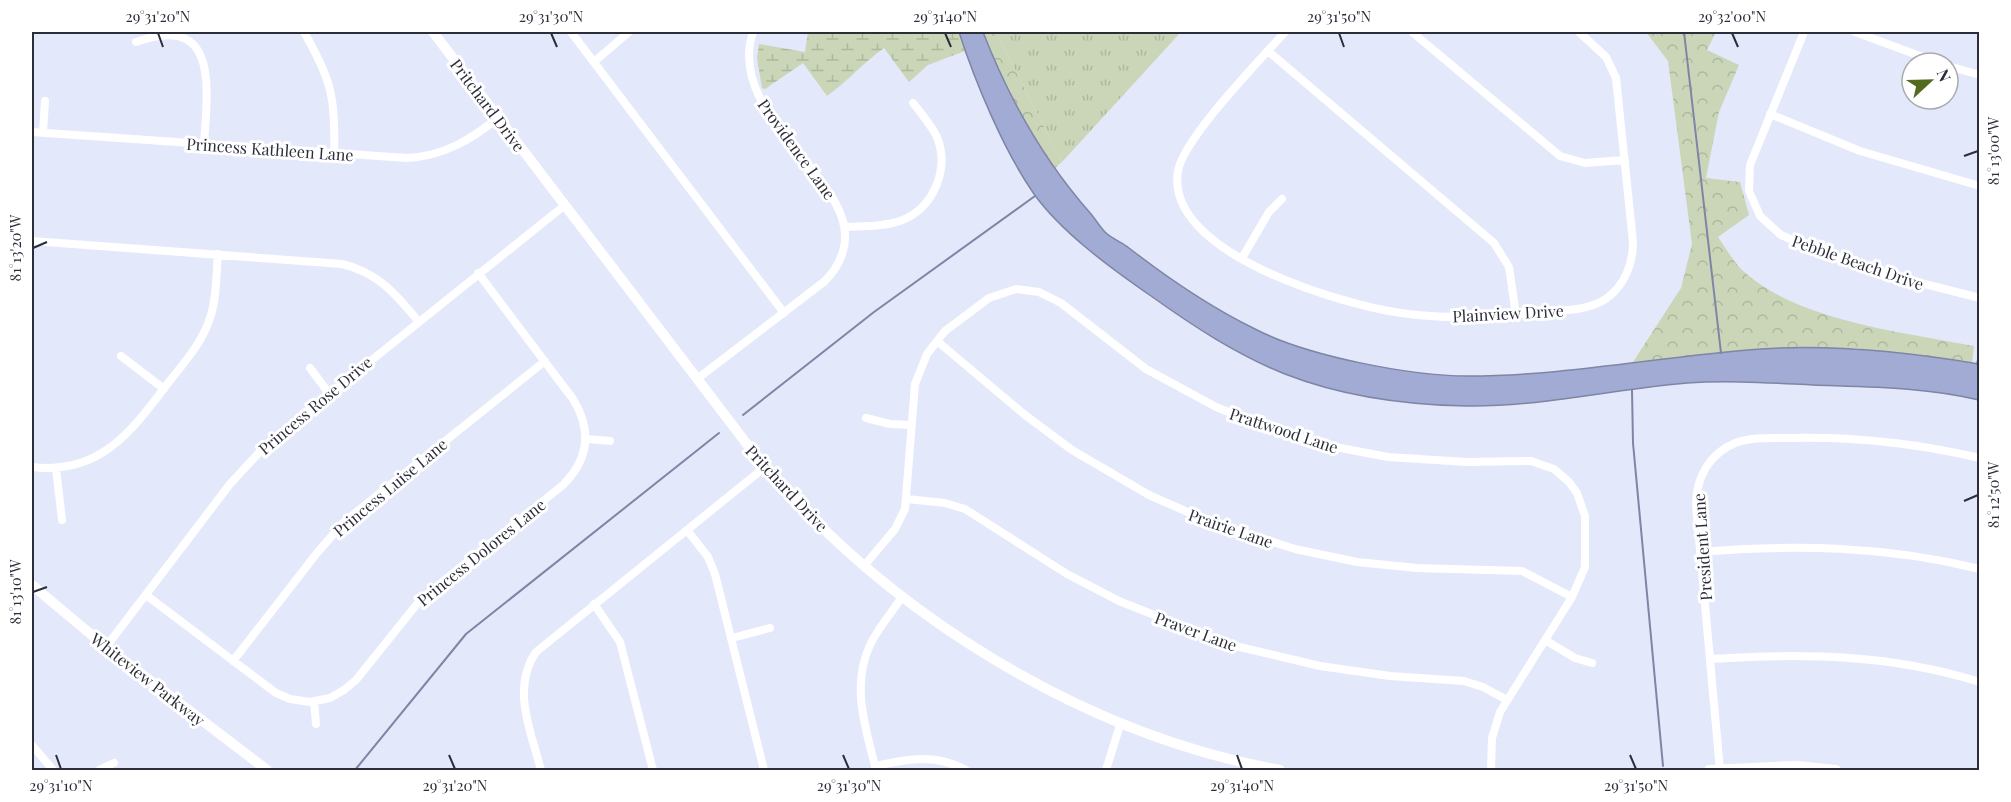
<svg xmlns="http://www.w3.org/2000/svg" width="2011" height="802" font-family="'Playfair Display',serif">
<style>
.grass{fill:url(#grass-tufts)}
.forest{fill:url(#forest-crowns)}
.wetland{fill:url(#wetland-marsh)}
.water{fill:#a2abd3;stroke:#7e85a5;stroke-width:1.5}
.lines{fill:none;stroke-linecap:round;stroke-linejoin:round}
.stream{stroke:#7e85a5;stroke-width:2}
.minor{stroke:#fff;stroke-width:8}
.tertiary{stroke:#fff;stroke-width:10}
.ticks{fill:none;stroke:#2b2d39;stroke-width:2}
.labels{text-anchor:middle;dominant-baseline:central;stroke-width:6;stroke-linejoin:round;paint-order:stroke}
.street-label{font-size:16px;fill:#2b2d39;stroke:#fff}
.neatline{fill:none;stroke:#2b2d39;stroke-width:2}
.ticks-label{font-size:15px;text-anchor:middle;fill:#2b2d39}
</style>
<defs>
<pattern id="grass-tufts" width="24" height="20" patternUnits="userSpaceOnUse" patternTransform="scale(1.5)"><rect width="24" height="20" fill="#cad6b7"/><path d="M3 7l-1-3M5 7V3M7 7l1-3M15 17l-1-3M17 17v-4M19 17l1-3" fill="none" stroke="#aeb89e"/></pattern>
<pattern id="forest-crowns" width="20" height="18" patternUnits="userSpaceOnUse" patternTransform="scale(1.5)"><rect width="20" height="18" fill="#cad6b7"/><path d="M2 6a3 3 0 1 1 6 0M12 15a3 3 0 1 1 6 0" fill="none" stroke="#aeb89e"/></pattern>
<pattern id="wetland-marsh" width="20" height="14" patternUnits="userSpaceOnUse" patternTransform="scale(1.5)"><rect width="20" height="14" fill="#cad6b7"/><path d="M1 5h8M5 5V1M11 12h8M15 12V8" fill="none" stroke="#aeb89e"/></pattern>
</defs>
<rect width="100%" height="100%" fill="#e4e8fb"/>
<!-- grass -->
<path class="grass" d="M996 32H1181L1062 162Z"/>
<!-- forest -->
<path class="forest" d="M983 32H996L1062 162 1054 169C1026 126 1002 80 983 32Z
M1646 32H1716L1707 50 1739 65 1719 112 1706 178 1740 182 1749 215 1718 237C1725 247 1733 261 1742 270 1797 321 1903 332 1974 346L1972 363 1856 348 1764 349 1633 362 1681 288 1692 244 1668 61Z"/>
<!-- wetland -->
<path class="wetland" d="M808 32H959L965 51 928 65 909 82 884 48C863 63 848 81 827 96L803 63 765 89 762 88 757 58 759 44 805 52Z"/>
<!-- water -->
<path class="water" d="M959 32H983C1009 99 1043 160 1091 214 1096 220 1100 227 1105 232 1112 239 1122 242 1129 248 1169 279 1210 307 1255 329 1307 356 1410 376 1468 376 1566 376 1663 356 1761 349 1834 344 1907 352 1979 364V400C1925 387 1868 387 1813 385 1771 383 1729 380 1687 383 1614 389 1541 407 1467 406 1407 405 1341 396 1285 374 1237 355 1193 326 1151 296 1112 269 1062 233 1034 194 1004 151 975 82 959 32Z"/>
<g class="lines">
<!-- stream -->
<path class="stream" d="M1684 32 1721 353
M1977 364 1980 352
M1632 390 1633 443 1663 766
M743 415 874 312 1035 196
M355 770 466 634 719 433"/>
<!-- minor -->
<path class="minor" d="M304 32C331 79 336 98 334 153
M571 32 784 313
M1285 32C1260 60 1183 139 1178 171 1164 253 1340 304 1401 313 1448 320 1495 317 1542 312 1563 310 1589 311 1607 298 1625 285 1633 263 1633 242L1616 78 1606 57 1579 32
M1412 32 1560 156 1585 163 1625 160
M1804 32 1750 165 1749 191 1760 216 1781 235 1814 249 1901 278 1980 298
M1855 32 1939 63
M136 42C221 11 207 93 204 144
M1268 51 1494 243 1509 267 1516 315
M595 61 629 32
M1948 66 1980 75
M1770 114 1860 151 1980 186
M32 132 407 158C444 156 470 140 498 118
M43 133 45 101
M845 227C863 226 883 227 900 221 933 209 950 170 937 137 931 125 922 114 913 103
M32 241 342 264C377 272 396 294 418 321
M1242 258 1269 212 1282 199
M937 341 1025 415 1072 450 1149 495 1208 521 1295 549 1357 562 1417 568 1522 571 1572 597
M121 356 164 389
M310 368 328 392
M697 379 825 281C905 197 720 132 753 32
M866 418 890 424 912 425
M587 439 610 441
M32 467C100 475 131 432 168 383 184 363 202 343 210 318 217 298 216 275 218 254
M56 468 62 520
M907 499 945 503 965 509 1067 574 1119 601 1227 644 1320 666 1390 676 1464 681 1483 687 1507 700
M687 530 708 557 715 574 764 770
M1700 552C1795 544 1886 546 1980 569
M864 566 895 529 905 509 915 384 927 354 945 331 989 298 1016 289 1039 292 1061 303 1146 369 1216 407 1268 428 1325 445 1388 457 1467 462 1531 461 1554 469 1569 482 1577 493 1585 516V567L1572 597 1500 712 1492 738 1491 770
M146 595 276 693 290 699 310 702 330 698 344 690 356 680 421 599 563 485C589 459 592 430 573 399L478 273
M594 604 620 642 653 770
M732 638 770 628
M1545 640 1575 658 1592 663
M106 647 230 484 266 445 565 205
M1711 659C1803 653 1890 654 1980 682
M233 661 317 553 344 522 545 361
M314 702 316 724
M32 745 53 770
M875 766C908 759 935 753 966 770
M99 770 114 763
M541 770C531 732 511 688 536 652L765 467
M876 770C866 729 850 685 871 643 879 627 892 612 902 597
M1106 770 1121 722
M1720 770 1696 505C1696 478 1709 454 1735 443 1751 437 1768 438 1785 438 1850 436 1916 443 1980 458"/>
<!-- tertiary -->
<path class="tertiary" d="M433 32 756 456C885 612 1081 734 1280 770
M32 585 106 647 267 770
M1709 770 1797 766 1836 770"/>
</g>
<!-- ticks -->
<path class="ticks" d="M158 33 163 47M551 33 557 47M945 33 951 47M1339 33 1344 47M1732 33 1738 47M1964 156 1978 151M33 248 47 242M1964 501 1978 495M33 592 47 587M56 755 61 769M449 755 455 769M843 755 849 769M1237 755 1242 769M1630 755 1636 769"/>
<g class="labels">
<!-- street labels -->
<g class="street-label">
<text transform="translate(488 105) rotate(53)">Pritchard Drive</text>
<text transform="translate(270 149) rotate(4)">Princess Kathleen Lane</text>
<text transform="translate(797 149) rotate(54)">Providence Lane</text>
<text transform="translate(1858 262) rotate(19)">Pebble Beach Drive</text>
<text transform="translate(1508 313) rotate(-3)">Plainview Drive</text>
<text transform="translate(315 405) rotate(-40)">Princess Rose Drive</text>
<text transform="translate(1284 430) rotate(18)">Prattwood Lane</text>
<text transform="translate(390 487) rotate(-40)">Princess Luise Lane</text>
<text transform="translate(787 488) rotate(47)">Pritchard Drive</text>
<text transform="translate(1231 528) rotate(19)">Prairie Lane</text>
<text transform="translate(1702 547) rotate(-94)">President Lane</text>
<text transform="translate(481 552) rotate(-39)">Princess Dolores Lane</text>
<text transform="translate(1196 631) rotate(20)">Praver Lane</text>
<text transform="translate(148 679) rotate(38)">Whiteview Parkway</text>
</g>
</g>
<!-- border -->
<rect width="2011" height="802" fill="none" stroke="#ffffff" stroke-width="66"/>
<!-- north arrow -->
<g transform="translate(1930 81) rotate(68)"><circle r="28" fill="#ffffff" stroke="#aaabb0" stroke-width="1.5"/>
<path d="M0-4.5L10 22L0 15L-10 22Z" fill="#536b1c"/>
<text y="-9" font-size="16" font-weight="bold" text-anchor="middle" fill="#2b2d39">N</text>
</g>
<rect x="33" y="33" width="1945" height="736" class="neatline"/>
<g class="ticks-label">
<text x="158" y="22">29°31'20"N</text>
<text x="551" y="22">29°31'30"N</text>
<text x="945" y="22">29°31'40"N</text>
<text x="1339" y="22">29°31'50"N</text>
<text x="1732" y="22">29°32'00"N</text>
<text transform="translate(1994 151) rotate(-90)" y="5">81°13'00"W</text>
<text transform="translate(16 248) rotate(-90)" y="5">81°13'20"W</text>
<text transform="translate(1994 495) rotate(-90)" y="5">81°12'50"W</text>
<text transform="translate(16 592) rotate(-90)" y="5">81°13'10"W</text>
<text x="61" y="791">29°31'10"N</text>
<text x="455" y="791">29°31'20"N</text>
<text x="849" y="791">29°31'30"N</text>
<text x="1242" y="791">29°31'40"N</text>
<text x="1636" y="791">29°31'50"N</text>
</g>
</svg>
